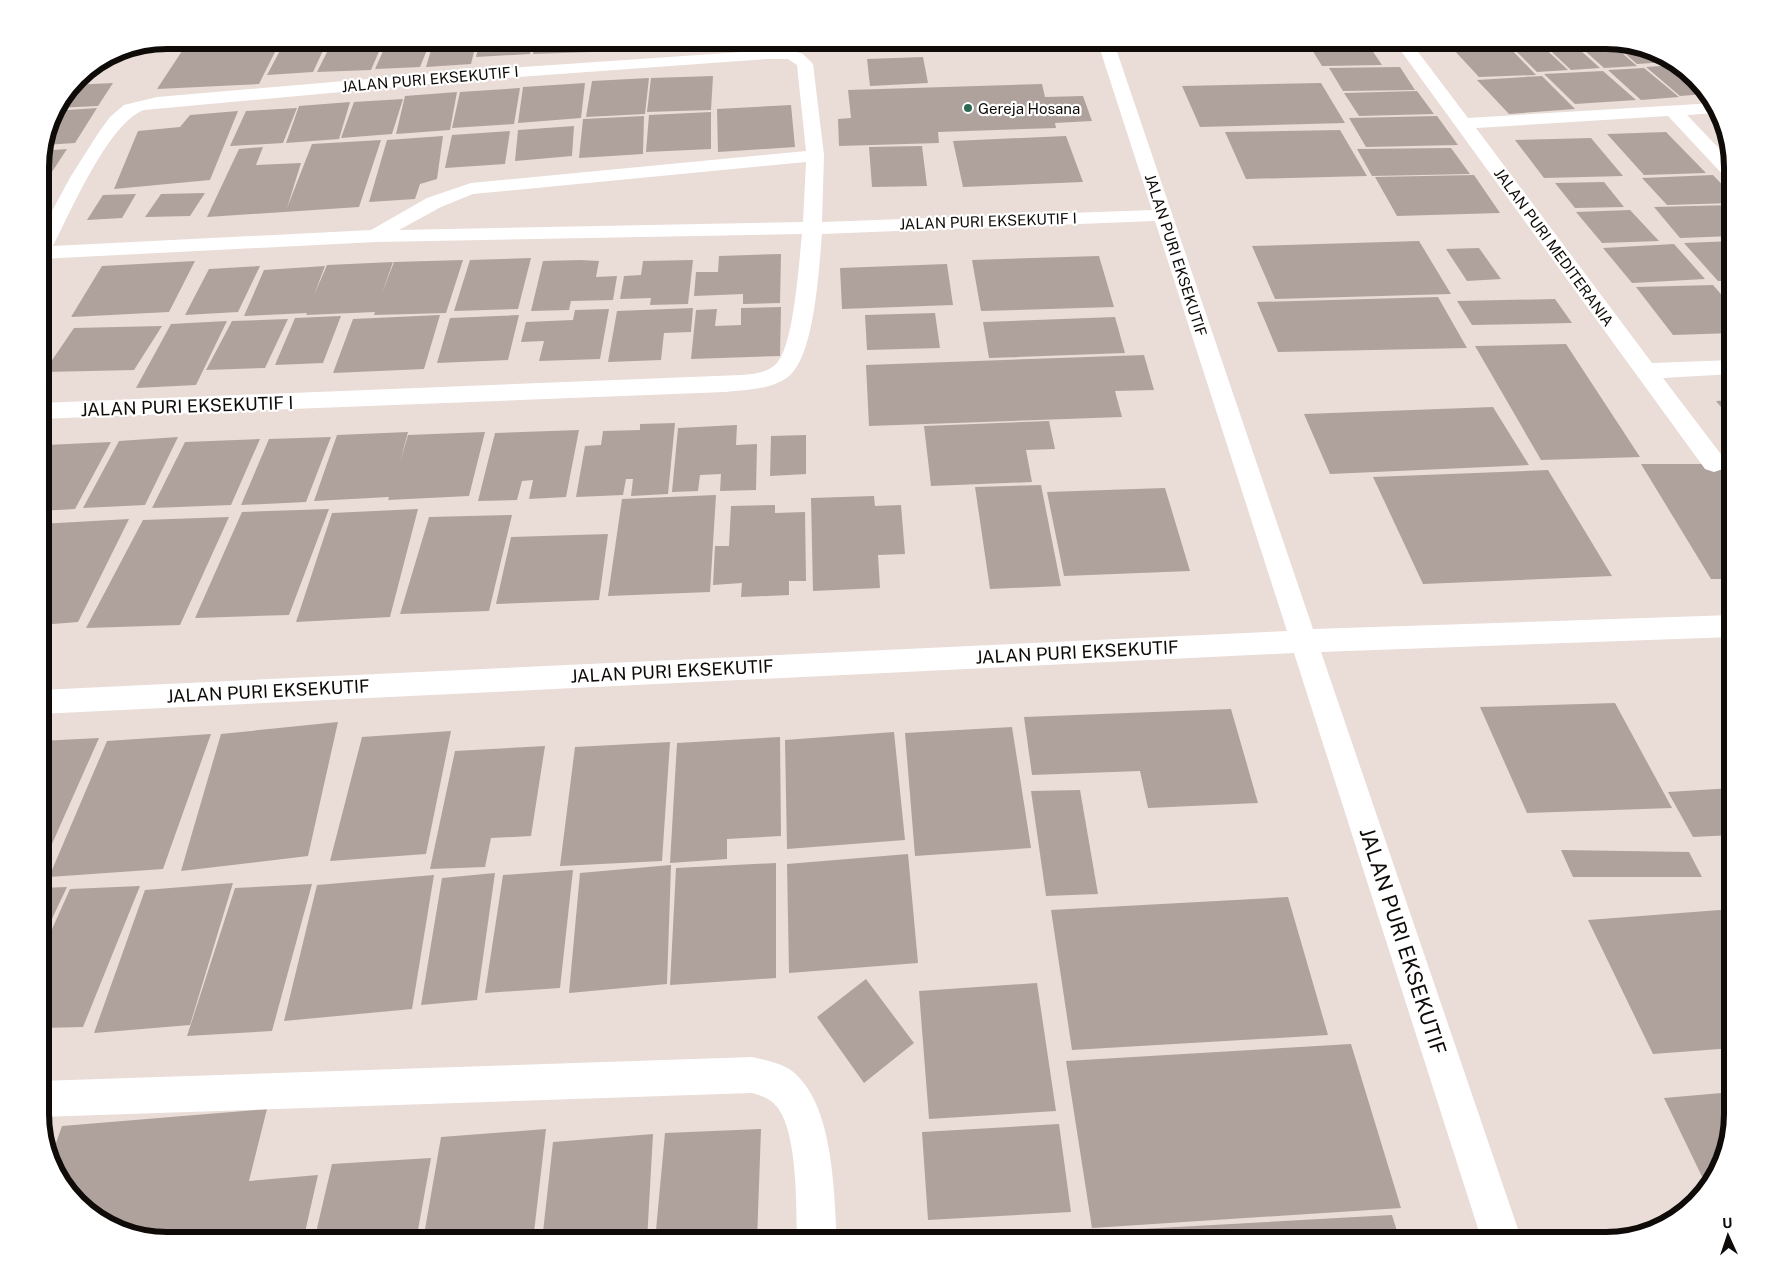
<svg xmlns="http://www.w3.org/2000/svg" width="1773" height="1281" font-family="'Public Sans',sans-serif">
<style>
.building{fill:#afa29d}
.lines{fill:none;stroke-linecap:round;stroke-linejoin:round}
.minor{fill:#fff;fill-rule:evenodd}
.poi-dot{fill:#2c6954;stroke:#fff;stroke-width:2}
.labels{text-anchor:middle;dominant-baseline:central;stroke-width:4.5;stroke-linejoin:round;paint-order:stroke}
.far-street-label{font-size:15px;fill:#0f0b09;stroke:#fff}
.far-poi-label{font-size:15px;fill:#0f0b09;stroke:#fff;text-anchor:start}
.street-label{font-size:18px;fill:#0f0b09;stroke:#fff}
.near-street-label{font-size:21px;fill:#0f0b09;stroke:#fff}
.rim{fill:none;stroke:#0f0b09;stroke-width:6}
</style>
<rect width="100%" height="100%" fill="#eadcd7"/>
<!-- building -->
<path class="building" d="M328 40 313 72 267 75 284 43Z
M333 40H384L371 70 317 72Z
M388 40H431L420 67 375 69Z
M434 40H477L471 64 426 67Z
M480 40H533L530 54 476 57Z
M536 40H594L592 52 533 54Z
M601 40H656V43L600 46Z
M1166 40H1238L1243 49 1170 50Z
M1306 40H1365L1382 65 1322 66Z
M1536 40 1568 70 1537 72 1506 41Z
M1539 40H1569L1600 68 1571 70Z
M1573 40H1607L1637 66 1604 68Z
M1611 41 1646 47 1667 62 1637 64Z
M279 44 259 84 157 89 184 48Z
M1508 46 1536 75 1479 77 1453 49Z
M923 57 928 83 870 86 867 59Z
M1677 65 1694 79 1706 94 1680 96 1646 67Z
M1400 67 1415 90 1343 91 1329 68Z
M1644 68 1679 97 1641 100 1608 70Z
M1603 71 1636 100 1575 104 1544 74Z
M713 76 711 110 647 112 651 78Z
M1542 76 1575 109 1509 114 1477 80Z
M649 78 645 114 586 117 592 81Z
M113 83 98 106 55 108 73 85Z
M585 83 581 118 518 123 523 87Z
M1321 83 1345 123 1200 127 1182 86Z
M1042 84 1045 97 1083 96 1092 121 1055 123 1056 128 938 132 939 143 839 146 838 119 851 118 848 90Z
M520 88 514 124 452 128 460 92Z
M1417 91 1434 114 1359 116 1344 93Z
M457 92 450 130 396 134 405 96Z
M403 99 392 134 341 138 354 102Z
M350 102 339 139 286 143 299 106Z
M791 105 795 147 718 152 717 109Z
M97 108 75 143 44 145 53 111Z
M297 108 283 143 230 146 246 111Z
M238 111 210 180 114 189 138 131 180 127 190 115Z
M711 112V149L646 152 649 115Z
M644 116 643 154 579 158 583 119Z
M1437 116 1458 145 1366 147 1349 118Z
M574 126 572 156 515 161 518 130Z
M1340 130 1367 176 1246 179 1225 132Z
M510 131 505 164 445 168 452 135Z
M1666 132 1706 173 1644 175 1607 134Z
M443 136 437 179 420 184 415 199 369 202 387 140Z
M1066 136 1083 182 963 187 953 141Z
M1591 138 1623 176 1544 178 1515 140Z
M381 140 359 207 207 217 239 149 263 147 256 165 301 163 287 208 312 144Z
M922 146 927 186 872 187 869 147Z
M1451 148 1470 174 1372 176 1357 149Z
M67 149 46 181 40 182 42 151Z
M1474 175 1500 213 1397 216 1375 177Z
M1713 175 1733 196V203L1667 205 1642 178Z
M1604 182 1624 207 1575 208 1555 183Z
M205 193 190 216 145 217 161 194Z
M136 194 122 218 87 220 103 195Z
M1733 205V236L1680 238 1654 207Z
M1630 210 1659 241 1602 243 1576 212Z
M1419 241 1451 294 1275 299 1252 246Z
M1733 241V281H1718L1684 243Z
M1674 244 1705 279 1632 283 1603 248Z
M1479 248 1501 279 1467 281 1446 249Z
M781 254 780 303 743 304V294L694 296 696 272H718L719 256Z
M1099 256 1114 307 981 311 972 260Z
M531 258 518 309 454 311 470 260Z
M463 260 446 313 374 315 375 312 306 315 307 313 244 316 264 270 325 266 314 295 327 265 393 262 382 293 394 262Z
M580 260 599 261 596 277 617 276 613 300 571 301 569 310 531 311 543 261Z
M693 260 688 304 650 305 651 298 620 299 624 276 641 275 643 261Z
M195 261 169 312 71 317 102 266Z
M947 264 953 305 842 309 840 268Z
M260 266 238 312 185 315 209 269Z
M1713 285 1733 308V333L1673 335 1636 287Z
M1438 297 1467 348 1278 352 1257 302Z
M1555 299 1572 323 1472 325 1457 301Z
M781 307 780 356 691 359 696 310 717 309 715 326 741 325V308Z
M693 308 691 332 664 333 661 360 608 362 617 311Z
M609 309 600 359 539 361 544 341 521 342 526 322 573 320 575 310Z
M935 313 940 348 867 350 865 315Z
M440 315 424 369 333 373 353 319Z
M519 315 508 360 437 363 450 318Z
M341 316 323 363 275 365 295 318Z
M1115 317 1125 353 989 358 983 322Z
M288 319 265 368 206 370 232 321Z
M227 321 196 385 136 388 171 324Z
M162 326 134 370 44 372 74 328Z
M1566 344 1640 457 1541 460 1475 346Z
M1144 355 1154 390 1115 391 1122 417 869 426 866 365Z
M1733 400V421L1716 401Z
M1493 407 1529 465 1330 474 1304 414Z
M1049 421 1055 449 1026 450 1032 482 931 486 924 426Z
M675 423 668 494 631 496 633 479H626L623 495 576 497 585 446 601 445 603 431 640 430V424Z
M737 425 736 445 757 444 756 490 720 491 721 474 700 475 698 491 672 492 678 428Z
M579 430 566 497 529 499 533 480 522 481 517 500 478 501 495 433Z
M408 432 400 462 408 435 485 432 469 496 388 500 389 497 314 501 337 435Z
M806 435V474L770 476 771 436Z
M178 437 145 505 83 508 119 441Z
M331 437 306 502 241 505 269 439Z
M260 439 231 505 152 508 185 442Z
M111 442 75 509 40 511V455L46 445Z
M1641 464H1733V579H1711Z
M1548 470 1612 576 1423 584 1373 477Z
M1041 485 1061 586 990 589 975 487Z
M1165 488 1190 571 1064 576 1047 492Z
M716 495 710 592 608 596 622 499Z
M874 496 875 506 901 505 905 554 878 555 880 588 813 591 811 498Z
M775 505V513L805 512 806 581H789V595L741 597 742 583 713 585 715 546H729L731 506Z
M329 509 289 615 195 618 242 512Z
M418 509 390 617 296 622 332 513Z
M512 515 489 611 400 614 429 517Z
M229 517 180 625 86 628 143 520Z
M129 519 78 622 40 625V524Z
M608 534 599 600 496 604 511 537Z
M1615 703 1672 808 1527 813 1480 707Z
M1231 709 1258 803 1148 808 1140 771 1032 775 1024 717Z
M338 722 308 856 181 871 221 734Z
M1012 727 1031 848 915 856 905 733Z
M451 731 426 854 330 861 362 737Z
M894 732 905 840 787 849 785 740Z
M211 734 163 869 49 877 107 741Z
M780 737 781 836 727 839V859L670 863 677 743Z
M99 738 40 871V741Z
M670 742 662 861 560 866 575 747Z
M545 746 531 836 491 838 485 867 430 869 455 751Z
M1733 788V835L1693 837 1668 792Z
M1080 790 1098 894 1046 896 1031 791Z
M1561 850 1689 852 1702 877H1573Z
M908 854 918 963 789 973 787 864Z
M776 863V978L670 985 676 868Z
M671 865 667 984 569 993 580 873Z
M573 870 560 988 485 993 503 875Z
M495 873 477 1000 421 1005 442 878Z
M434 875 412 1009 284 1021 317 885Z
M233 883 190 1025 94 1033 145 890Z
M312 884 272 1031 187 1036 235 888Z
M140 886 83 1027 40 1028V956L70 889Z
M67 887 40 944V888Z
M1288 897 1328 1035 1072 1050 1051 910Z
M1733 909V1048L1653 1054 1588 920Z
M866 979 914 1043 864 1083 817 1017Z
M1037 983 1056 1111 929 1119 919 991Z
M1351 1044 1401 1208 1092 1228 1066 1061Z
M1733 1092V1114L1726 1155 1708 1189 1664 1098Z
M267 1109 249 1181 318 1175 303 1241H167L126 1234 90 1215 57 1177 51 1157 62 1126Z
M1059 1124 1071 1212 928 1220 922 1132Z
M53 1127 47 1144 42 1128Z
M546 1129 533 1241H423L441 1137Z
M761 1129 757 1241H655L665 1133Z
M653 1134 647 1241H542L553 1142Z
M431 1158 416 1241H314L332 1164Z
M1392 1215 1400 1241H1088L1087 1232Z
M1067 1231 1068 1241H944V1240Z"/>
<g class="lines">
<!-- minor -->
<path class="minor" d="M1097 40H1113L1313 629 1733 615V637L1321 652 1522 1241H1482L1294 653 40 714V690L1287 631 1155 221 822 234C819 266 815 357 788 377 770 390 746 390 725 392L40 419V403L741 375C753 374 768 373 777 363 794 344 799 261 802 234L376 242 40 259V233L71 176 99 132 110 117 124 105 157 97 462 71 788 49 803 54 813 64 824 155 822 222 1152 210ZM766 59H788L797 65 806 151 471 183 427 198 371 230 53 246C70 213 109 122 144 110L462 81ZM806 162 803 222 399 230 441 207 473 194Z
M1393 40H1409L1468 118 1714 103 1720 111 1717 113 1687 115 1732 162 1733 180 1726 178 1668 116 1476 128 1652 363 1733 360V374L1663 378 1723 457 1726 463 1723 469 1714 472 1705 469Z
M752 1057C765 1060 781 1063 792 1071 834 1104 834 1192 837 1241H797C796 1207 798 1136 778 1108 771 1099 763 1096 752 1093L40 1117V1081Z"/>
</g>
<!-- markers -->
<circle class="poi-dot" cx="968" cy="108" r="5"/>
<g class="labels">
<!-- far-street labels -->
<g class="far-street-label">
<text transform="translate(430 79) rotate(-5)">JALAN PURI EKSEKUTIF I</text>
<text transform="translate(988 221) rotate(-2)">JALAN PURI EKSEKUTIF I</text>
<text transform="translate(1554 247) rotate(54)">JALAN PURI MEDITERANIA</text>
<text transform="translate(1176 255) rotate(72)">JALAN PURI EKSEKUTIF</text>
</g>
<!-- far-poi labels -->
<g class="far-poi-label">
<text x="978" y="108">Gereja Hosana</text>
</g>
<!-- street labels -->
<g class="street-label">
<text transform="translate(187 406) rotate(-2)">JALAN PURI EKSEKUTIF I</text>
<text transform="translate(1077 652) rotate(-3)">JALAN PURI EKSEKUTIF</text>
<text transform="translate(672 671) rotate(-3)">JALAN PURI EKSEKUTIF</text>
<text transform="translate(268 691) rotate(-3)">JALAN PURI EKSEKUTIF</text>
</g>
<!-- near-street labels -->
<g class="near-street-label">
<text transform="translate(1403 941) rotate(72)">JALAN PURI EKSEKUTIF</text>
</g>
</g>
<!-- crop -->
<path d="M0 0H1773V1281H0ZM167 49H1606A118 118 0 0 1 1724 167V1114A118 118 0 0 1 1606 1232H167A118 118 0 0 1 49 1114V167A118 118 0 0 1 167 49Z" fill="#fff" fill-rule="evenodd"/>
<path class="rim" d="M167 49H1606A118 118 0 0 1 1724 167V1114A118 118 0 0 1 1606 1232H167A118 118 0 0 1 49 1114V167A118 118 0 0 1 167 49Z"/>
<!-- north arrow -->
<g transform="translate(1728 1236) rotate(357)" stroke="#ffffff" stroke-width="4" paint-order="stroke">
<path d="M0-4L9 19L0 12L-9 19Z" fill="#0f0b09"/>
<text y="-8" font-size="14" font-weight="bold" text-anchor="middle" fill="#0f0b09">U</text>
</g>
</svg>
